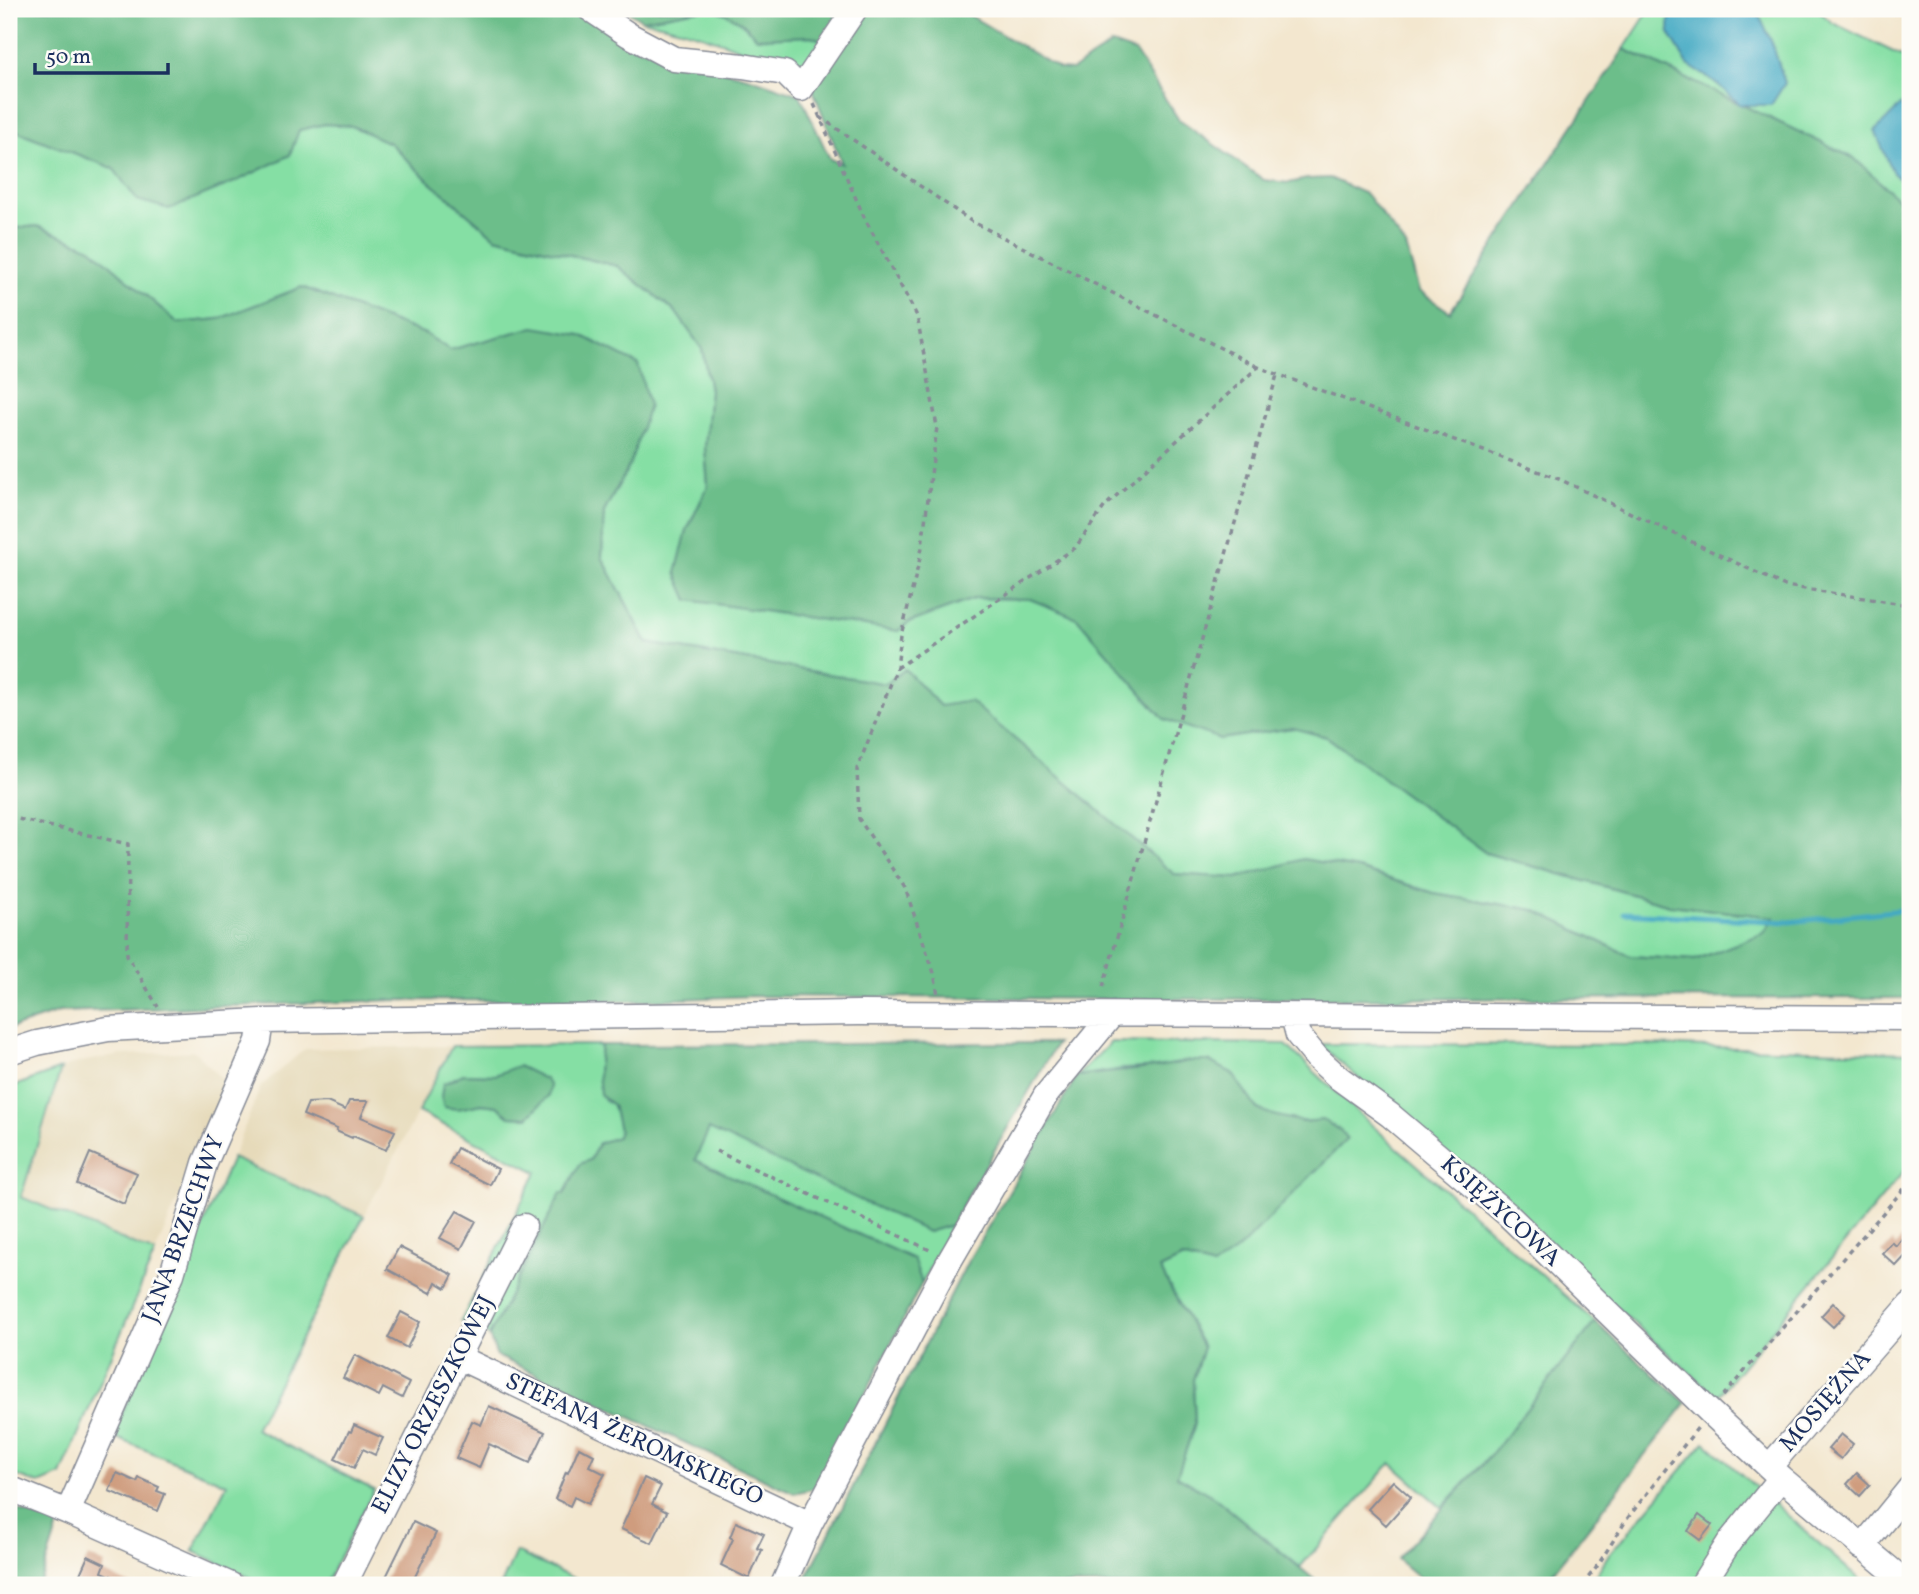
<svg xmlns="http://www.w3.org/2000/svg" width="1919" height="1594" font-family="Vollkorn,serif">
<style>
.built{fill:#e6daba}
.green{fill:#85dfa4;stroke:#508781;stroke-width:2;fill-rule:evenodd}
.forest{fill:#6cbe8a;stroke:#447674;stroke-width:2}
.water{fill:#43a9c3;stroke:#2f6c90;stroke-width:2}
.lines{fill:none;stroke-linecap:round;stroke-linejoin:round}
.stream{stroke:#43a9c3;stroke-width:5}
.building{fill:#cf9c7e}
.minor-casing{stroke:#878b96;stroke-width:27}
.path{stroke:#878b96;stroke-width:3.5;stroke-dasharray:5 5;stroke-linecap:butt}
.minor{stroke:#fff;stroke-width:24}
.labels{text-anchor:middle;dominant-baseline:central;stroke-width:5;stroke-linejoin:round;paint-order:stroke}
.street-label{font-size:24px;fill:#1b2f5e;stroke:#fdfcf7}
</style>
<rect width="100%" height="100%" fill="#fdfcf7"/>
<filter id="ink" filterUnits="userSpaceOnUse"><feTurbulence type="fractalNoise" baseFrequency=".0143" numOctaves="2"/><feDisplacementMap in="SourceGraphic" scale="14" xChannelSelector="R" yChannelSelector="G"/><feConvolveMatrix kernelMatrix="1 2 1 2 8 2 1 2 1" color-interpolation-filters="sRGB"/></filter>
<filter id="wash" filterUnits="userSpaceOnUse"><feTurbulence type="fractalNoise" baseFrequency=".00686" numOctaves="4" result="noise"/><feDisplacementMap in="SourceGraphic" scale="28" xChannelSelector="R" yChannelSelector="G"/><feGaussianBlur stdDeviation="1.57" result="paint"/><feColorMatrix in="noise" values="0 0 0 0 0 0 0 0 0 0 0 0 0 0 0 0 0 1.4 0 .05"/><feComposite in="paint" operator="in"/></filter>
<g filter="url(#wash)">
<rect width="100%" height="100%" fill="#f3e7cf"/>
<!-- built -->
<path class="built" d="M452 1046 364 1216 232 1158 261 1086 305 1049Z
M194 1051 227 1084 155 1253 20 1197 61 1069 80 1062 123 1055Z"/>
<!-- green -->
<path class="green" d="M704 9C726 9 742 22 757 38L812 36 823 41 800 77C746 49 702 32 642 20Z
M1650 9H1670L1669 33 1688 65 1715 82 1741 105 1785 83 1772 43 1756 9H1816L1833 23 1910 60V107L1902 104 1893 173 1910 189V210L1854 158 1624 49Z
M325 124 352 126 390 143 429 181 495 237 617 266 675 311 702 349 710 390 705 448 708 486 687 530 898 631 908 623 976 598 1030 599 1077 618 1164 719 1220 739 1293 728 1327 737 1486 853 1670 905 1774 917 1765 933 1695 960 1630 956 1534 910 1434 893 1358 869 1303 859 1237 878 1174 874 1134 842 940 706 905 669 886 684 647 643 602 557 604 512 630 464 534 328 450 350 425 334 302 287 219 319 178 323 91 248 37 226 9 229V128L113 168 137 199 299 130Z
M1111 1042 1285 1044 1366 1120 1595 1322 1490 1456 1442 1508 1391 1463 1300 1567 1214 1497 1177 1476 1195 1423 1193 1380 1203 1347 1160 1269 1183 1258 1213 1267 1322 1121C1303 1122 1274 1121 1258 1109 1247 1101 1239 1083 1232 1073L1188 1061 1164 1067 1123 1069 1077 1076Z
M1320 1044 1643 1045 1910 1053V1164L1717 1397Z
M601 1045 598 1071 605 1100 613 1105 619 1130 617 1138 599 1143 590 1160 580 1164 564 1195 561 1194 489 1336 461 1321 537 1172 418 1112 452 1046ZM518 1066 548 1096 528 1117 510 1116 497 1106 482 1104 457 1109 463 1074 495 1075Z
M61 1069 21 1197 155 1253 61 1475 39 1484 9 1473V1088Z
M709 1128 928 1232 951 1225 922 1283 913 1259 694 1160Z
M232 1158 364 1216 255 1429 374 1490 325 1585H266L193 1551 227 1484 112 1436Z
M1705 1442 1866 1585H1590L1607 1557Z
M516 1552 588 1585H501Z"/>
<!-- forest -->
<path class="forest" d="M9 9H577L632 46 751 78 800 95 830 159 842 164 810 82 861 9H959L1060 69 1072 70 1112 44 1135 52 1179 120 1264 180 1289 183 1307 179 1330 178 1366 194 1406 246 1419 291 1450 312 1624 49 1854 158 1910 210V998L1127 999 753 996 631 1001 400 1000 59 1012 9 1029V229L37 226 91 248 178 323 219 319 302 287 425 334 450 350 534 327 581 335 638 364 649 406 630 464 604 512 602 557 647 643 886 684 905 669 940 706 970 701 1174 874 1237 878 1303 859 1358 869 1434 893 1534 910 1630 956 1695 960 1764 933 1774 917 1670 905 1486 853 1327 737 1293 728 1220 739 1164 719 1077 618 1030 599 976 598 908 623 898 631 688 600 676 573 687 530 708 486 705 448 710 390 702 349 675 311 617 266 495 237 429 181 390 143 352 126 325 124 299 130 290 155 237 181 169 209 137 200 113 168 9 128Z
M625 9H704L642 20Z
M718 9H844L823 41 812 36 757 38 744 24Z
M1057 1043 951 1225 928 1232 709 1129 695 1160 913 1259 922 1283 817 1488 794 1493 497 1356 489 1336 561 1193 564 1194 580 1164 590 1160 599 1143 617 1137 619 1130 613 1105 600 1095 598 1071 601 1045Z
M1188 1061H1209L1232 1073 1257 1109 1273 1115 1303 1122 1322 1120 1340 1130 1347 1139 1241 1247 1213 1267 1183 1258 1160 1269 1203 1347 1193 1380 1195 1423 1177 1476 1214 1497 1321 1585H803L968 1261 1077 1076C1114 1071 1152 1070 1188 1061Z
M518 1066 545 1079 550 1086 548 1096 528 1117 510 1116 497 1106 482 1104 457 1109 444 1107 441 1097 443 1084 463 1074 495 1075Z
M1595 1322 1686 1403 1543 1585H1428L1397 1559 1490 1456Z
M9 1507 59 1524 39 1585H9Z"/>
<!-- water -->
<path class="water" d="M1670 9H1756L1772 43 1785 83 1771 105H1741L1715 82 1688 65 1669 33Z
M1902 104 1910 107V189L1893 173 1875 131Z"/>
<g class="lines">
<!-- stream -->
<path class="stream" d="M1624 913 1789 922 1902 910 1910 906"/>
</g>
<g id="blocks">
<!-- building -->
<path class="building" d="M349 1101H368L361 1117 395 1131 386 1150 353 1136 352 1138 336 1131 337 1129 303 1115 308 1103 327 1102 345 1110Z
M457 1148 498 1169 490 1185 449 1164Z
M90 1153 137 1173 124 1204 77 1184Z
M457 1211 476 1221 461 1249 440 1238Z
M1910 1228V1251L1896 1266 1882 1253 1892 1242 1896 1246Z
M399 1247 453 1275 446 1288 436 1282 431 1293 387 1269Z
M1833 1303 1845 1314 1833 1327 1821 1316Z
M401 1312 420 1322 407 1348 388 1338Z
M355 1355 409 1383 402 1398 383 1388 379 1396 343 1378Z
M489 1406 545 1432 530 1463 489 1444 479 1468 456 1458 472 1421 481 1425Z
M354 1425 383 1438 375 1455 363 1449 354 1468 335 1459 349 1431 351 1432Z
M1841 1434 1853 1444 1841 1459 1828 1449Z
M579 1447 594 1455 589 1466 605 1474 588 1504 574 1497 570 1506 555 1499 566 1472 568 1473Z
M117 1473 137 1482 139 1478 159 1487 157 1491 165 1494 158 1511 109 1491Z
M1857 1473 1870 1485 1860 1496 1847 1484Z
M644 1478 661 1486 652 1504 667 1512 652 1543 621 1529Z
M1393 1481 1411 1497 1386 1525 1368 1509Z
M1699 1515 1712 1525 1700 1540 1688 1531Z
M413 1522 436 1533 411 1585H382Z
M736 1522 764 1534 757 1548 762 1550 749 1579 721 1565 733 1539 730 1537Z
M88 1556 105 1564 102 1572 132 1585H75Z"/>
</g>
</g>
<g filter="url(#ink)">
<use href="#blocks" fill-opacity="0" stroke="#878b96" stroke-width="2"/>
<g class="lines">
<!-- minor casing -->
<g class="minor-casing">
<path id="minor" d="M590 9 629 35 674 59 743 66 785 73 801 89 855 9
M1293 1016 1298 1035 1317 1058 1339 1078 1390 1115 1507 1214 1710 1412 1781 1478 1909 1585
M9 1052 37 1043 108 1029 261 1021 858 1013 1910 1018
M458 1357 810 1524
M1769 1467 1910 1305
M9 1488 68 1512 231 1585
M68 1512 172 1274 205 1163 258 1041 261 1021
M1862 1547 1910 1488
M344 1585 524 1226
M783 1585 810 1524 950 1260 1046 1095 1111 1016
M1702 1585 1730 1541 1781 1478"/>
</g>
<!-- path -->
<path class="path" d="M814 104 865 219 917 316 937 427 921 554 901 635 897 668 857 769 859 819 905 888 934 973 938 995
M820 117 971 221 1258 367
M897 668 1075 548 1105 506 1258 367 1559 479 1785 586 1910 605
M9 817 128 844 127 955 158 1007
M1103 987 1277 375
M716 1151 932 1251
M1723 1396 1910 1182
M1582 1585 1596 1568 1627 1519 1699 1426"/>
<!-- minor -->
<use href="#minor" class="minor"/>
</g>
</g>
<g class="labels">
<!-- street labels -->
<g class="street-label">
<text transform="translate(1500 1212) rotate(42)">KSIĘŻYCOWA</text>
<text transform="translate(184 1229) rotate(-70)">JANA BRZECHWY</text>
<text transform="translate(1826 1402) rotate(-49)">MOSIĘŻNA</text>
<text transform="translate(434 1405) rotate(-63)">ELIZY ORZESZKOWEJ</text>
<text transform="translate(634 1440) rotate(25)">STEFANA ŻEROMSKIEGO</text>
</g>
</g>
<!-- margin -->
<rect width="1919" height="1594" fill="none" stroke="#fdfcf7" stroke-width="35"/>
<!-- scale -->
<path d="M35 63v10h133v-10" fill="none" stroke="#1b2f5e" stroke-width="3.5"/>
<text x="46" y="63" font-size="21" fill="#1b2f5e" stroke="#fdfcf7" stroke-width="5" paint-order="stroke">50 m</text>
</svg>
